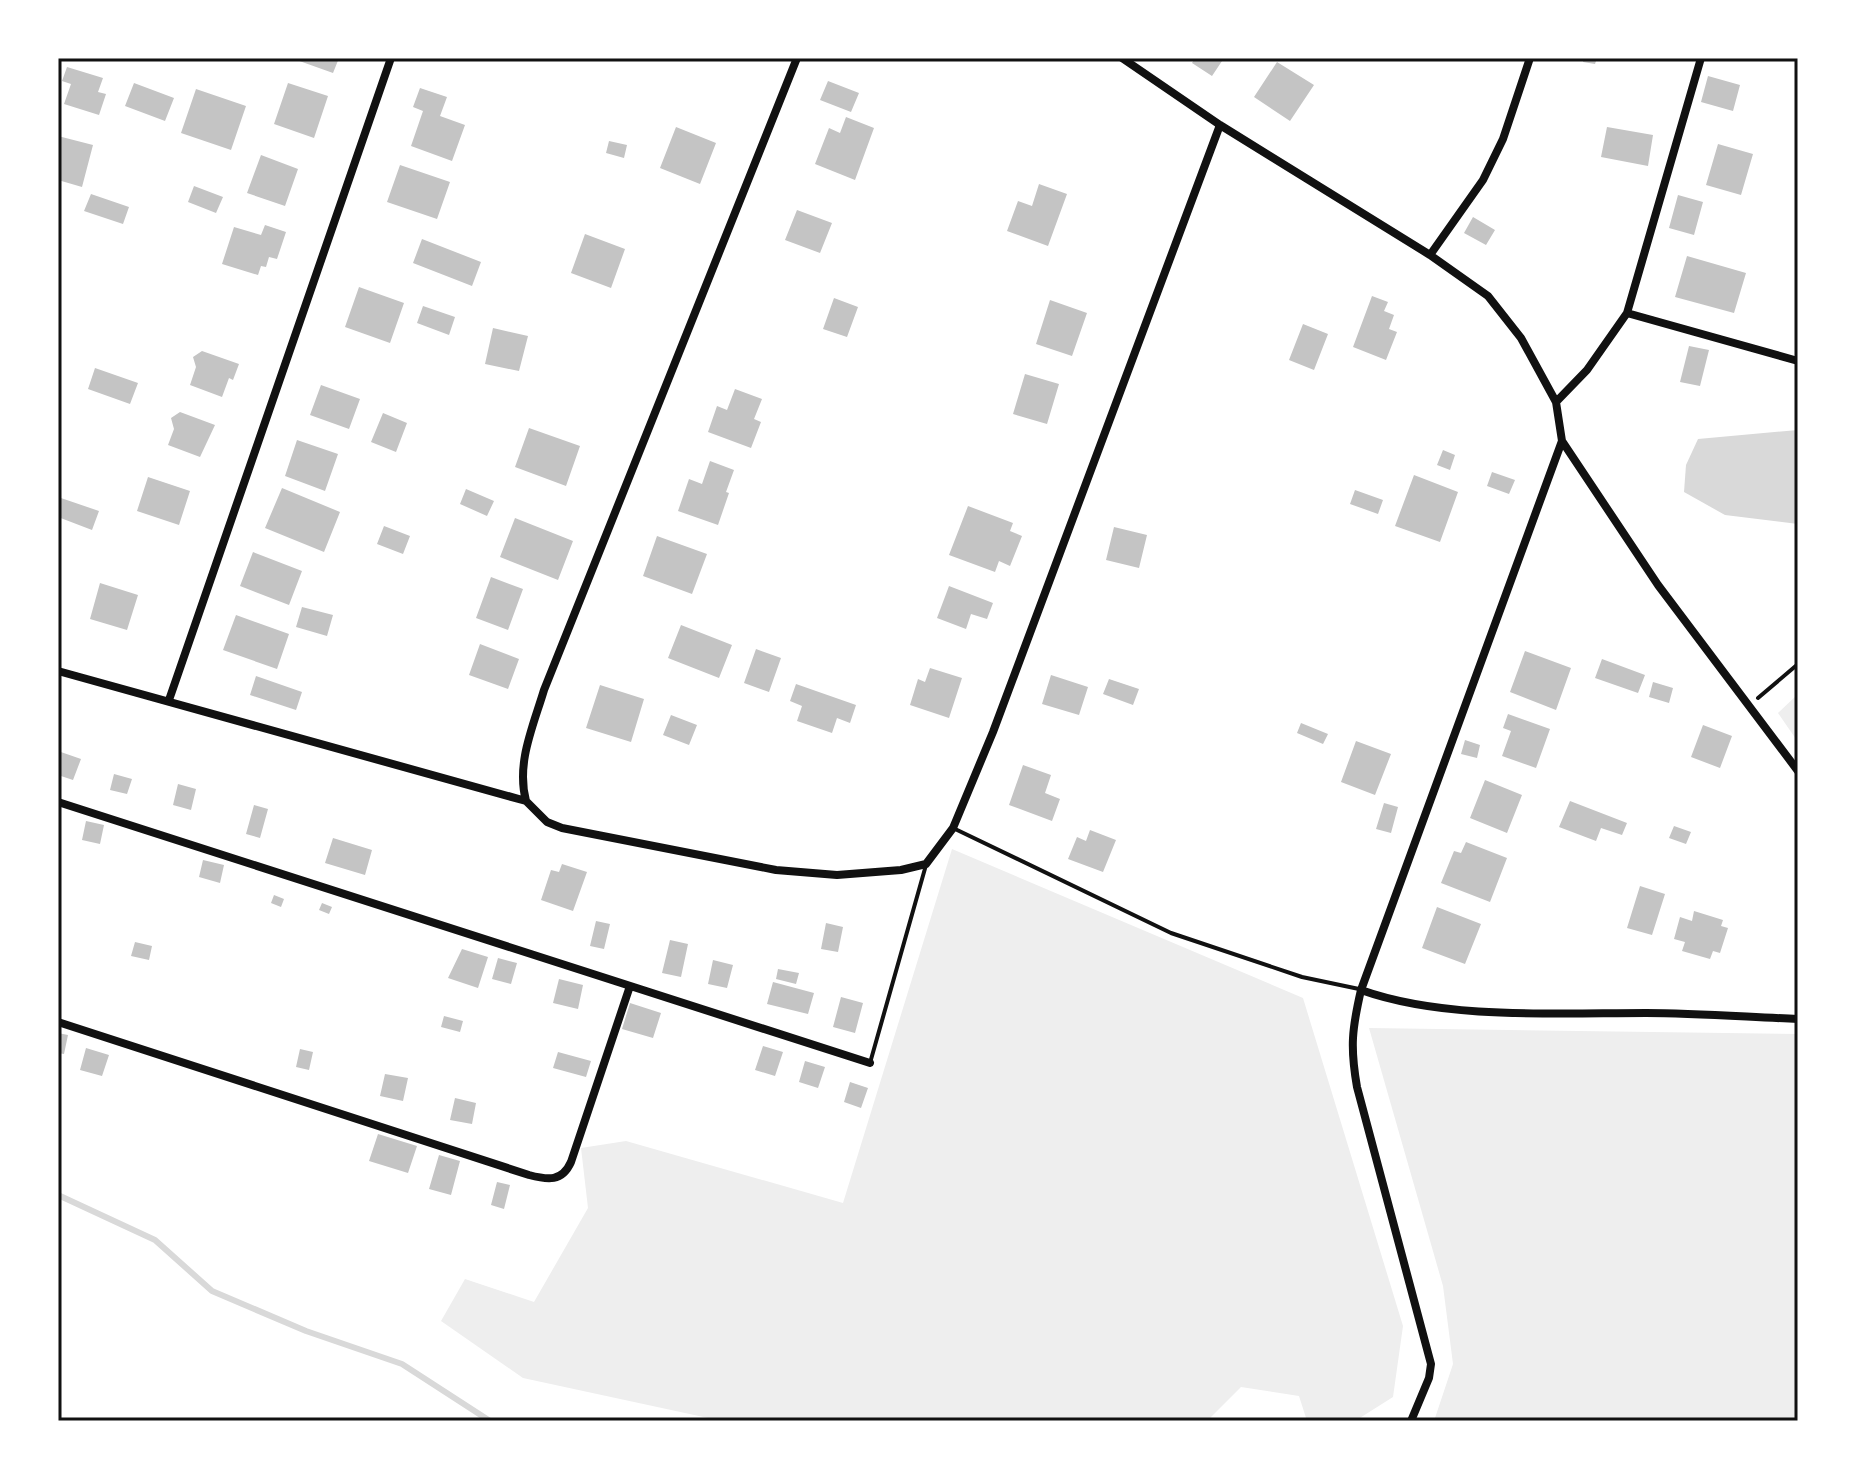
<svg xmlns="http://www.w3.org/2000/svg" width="1856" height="1479" font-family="Barlow,sans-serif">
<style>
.green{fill:#eee}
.water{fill:#d9d9d9}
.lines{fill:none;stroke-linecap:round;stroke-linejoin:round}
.stream{stroke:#d9d9d9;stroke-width:6}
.building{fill:#c4c4c4}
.path{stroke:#111;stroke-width:4}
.service{stroke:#111;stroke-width:4}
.minor{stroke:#111;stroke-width:8}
.neatline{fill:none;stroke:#111;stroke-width:3}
</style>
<rect width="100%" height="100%" fill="#fff"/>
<!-- green -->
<path class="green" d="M1798 694V742L1778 713Z
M952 849 1303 998 1403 1326 1393 1397 1355 1421H1307L1299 1396 1241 1387 1207 1421H722L523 1378 441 1321 465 1279 534 1302 588 1208 581 1148 626 1141 843 1203Z
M1369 1028 1798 1034V1421H1434L1453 1364 1443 1286Z"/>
<!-- water -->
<path class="water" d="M1798 430V524L1725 515 1684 492 1686 465 1698 439Z"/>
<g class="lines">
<!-- stream -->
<path class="stream" d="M58 1195 155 1240 212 1291 306 1331 402 1364 490 1421"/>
</g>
<!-- building -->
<path class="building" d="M291 58H339L333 73Z
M1195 58H1224L1212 76 1192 63Z
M1584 58H1597L1595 64 1583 62Z
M1277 62 1314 85 1290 121 1254 97Z
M67 67 103 78 98 92 106 94 99 115 64 104 71 84 62 81Z
M1708 76 1740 85 1733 111 1701 102Z
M828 81 859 93 851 112 820 100Z
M134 83 174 98 165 121 125 106Z
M288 83 328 96 314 138 274 124Z
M420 88 447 97 440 116 465 125 452 161 411 146 423 111 413 107Z
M196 89 246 106 231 150 181 133Z
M846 117 874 128 855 180 815 164 829 128 840 133Z
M676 127 716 143 700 184 660 168Z
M1607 127 1653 135 1648 166 1601 157Z
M58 136 93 145 82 187 58 180Z
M609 141 627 145 624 158 606 153Z
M1718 144 1753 154 1741 195 1706 185Z
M261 155 298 169 285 206 247 193Z
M400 165 450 182 437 219 387 202Z
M1039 184 1067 194 1048 246 1007 231 1018 201 1032 206Z
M194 186 223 197 216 213 188 202Z
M91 194 129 207 123 224 84 211Z
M1678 195 1703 202 1694 235 1669 228Z
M797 210 832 223 820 253 785 240Z
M1473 217 1495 230 1486 245 1464 233Z
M265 225 286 232 277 259 269 257 266 267 261 266 258 275 222 264 234 227 261 235Z
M585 234 625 249 611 288 571 273Z
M422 239 481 262 472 286 413 263Z
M1687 256 1746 273 1734 313 1675 297Z
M359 287 404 303 390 343 345 327Z
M1372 296 1388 302 1384 311 1394 315 1389 329 1397 332 1386 360 1353 347Z
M834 298 858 307 847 337 823 329Z
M1050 300 1087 313 1072 356 1036 344Z
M423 306 455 317 449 335 417 323Z
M1303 324 1328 334 1314 370 1289 360Z
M493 328 528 336 519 371 485 364Z
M1689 346 1709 350 1700 386 1680 382Z
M202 351 239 364 233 380 229 378 222 397 190 385 196 367 193 357Z
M95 368 138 383 130 404 88 389Z
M1025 374 1059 384 1047 424 1013 414Z
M321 385 360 399 349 429 310 415Z
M735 389 762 399 754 419 761 422 751 448 708 432 717 406 727 410Z
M180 412 215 425 200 457 168 445 174 429 171 418Z
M383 413 407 423 396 452 371 442Z
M529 428 580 446 566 486 515 467Z
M297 440 338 454 325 491 285 476Z
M1443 450 1455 455 1450 470 1437 465Z
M710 461 734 470 726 492 729 493 718 525 678 511 689 479 702 484Z
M1492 472 1515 480 1509 494 1487 486Z
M1414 475 1458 492 1440 542 1395 526Z
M148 477 190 491 179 525 137 511Z
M282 488 340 512 324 552 265 528Z
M466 489 494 501 487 516 460 504Z
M1355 490 1383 500 1378 514 1350 504Z
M58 497 99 511 92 530 58 517Z
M968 506 1013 523 1010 531 1022 536 1010 566 999 561 995 572 949 555Z
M515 518 573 541 558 580 500 557Z
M384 526 410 536 403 554 377 544Z
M1114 527 1147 535 1139 568 1106 560Z
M657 536 707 554 692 594 643 576Z
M253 552 302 571 289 605 240 586Z
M491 577 523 589 508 630 476 618Z
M100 583 138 595 127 630 90 619Z
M949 586 993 603 987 619 971 614 966 629 937 618Z
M302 607 333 615 327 636 296 627Z
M236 615 289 634 277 669 223 650Z
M681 625 732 645 719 678 668 658Z
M480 644 519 659 508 689 469 675Z
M756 649 781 658 769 692 744 683Z
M1525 651 1571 668 1556 710 1510 692Z
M1602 659 1645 675 1638 693 1595 678Z
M930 668 962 678 949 718 910 705 918 679 925 682Z
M1051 675 1088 687 1079 715 1042 704Z
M256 676 302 692 296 710 250 695Z
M1109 679 1139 689 1133 705 1103 694Z
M1653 682 1673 688 1669 703 1649 697Z
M796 684 856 705 850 723 837 718 832 733 797 721 802 706 790 701Z
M600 685 644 699 631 742 586 728Z
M1508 714 1550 729 1536 768 1502 756 1511 731 1503 728Z
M671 715 697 725 689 745 663 735Z
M1301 723 1328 734 1323 744 1297 733Z
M1703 725 1732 736 1720 768 1691 757Z
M1465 740 1480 745 1477 758 1461 754Z
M1356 741 1391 754 1375 795 1341 782Z
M58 751 81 759 73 780 58 775Z
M1023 765 1051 775 1045 793 1060 799 1052 821 1009 805Z
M114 774 132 779 127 794 110 790Z
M1485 780 1522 795 1507 833 1470 818Z
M178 784 196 789 191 810 173 805Z
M1570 801 1627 823 1622 835 1601 828 1596 841 1559 827Z
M1384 803 1398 807 1391 833 1376 829Z
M254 805 268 809 260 838 246 834Z
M86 821 104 825 100 844 82 840Z
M1674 826 1691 832 1686 844 1669 838Z
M1090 830 1116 840 1103 872 1068 859 1077 837 1086 841Z
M333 838 372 850 365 875 325 863Z
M1466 842 1507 858 1490 902 1441 883 1454 851 1461 853Z
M203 860 224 865 220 883 199 877Z
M562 864 587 872 573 911 541 900 551 870 559 872Z
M1640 886 1665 894 1652 935 1627 928Z
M274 895 284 899 281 907 271 903Z
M322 903 332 907 329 914 319 910Z
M1437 907 1481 924 1465 964 1422 948Z
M1694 911 1723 920 1721 926 1728 928 1720 953 1713 951 1710 959 1682 951 1685 942 1674 939 1680 917 1692 921Z
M596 921 610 924 604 949 590 946Z
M826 923 843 927 838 952 821 949Z
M670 940 688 944 681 977 662 973Z
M135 942 152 946 149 960 131 956Z
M462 949 488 957 478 988 448 978Z
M498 958 517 963 511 984 492 979Z
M713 960 733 965 727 988 708 984Z
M778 969 799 973 796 984 776 979Z
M559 979 583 985 578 1009 553 1003Z
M773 982 814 993 808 1014 767 1004Z
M841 997 863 1003 855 1033 833 1027Z
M630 1003 661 1013 653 1038 622 1029Z
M444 1016 463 1021 460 1032 441 1027Z
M58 1033 68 1035 64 1054 58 1053Z
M763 1046 783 1052 775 1076 755 1070Z
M86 1048 109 1055 102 1076 80 1070Z
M300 1049 313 1052 309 1070 296 1067Z
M558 1052 591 1061 586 1077 553 1068Z
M805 1061 825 1067 818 1088 799 1082Z
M385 1074 408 1078 403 1101 380 1096Z
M850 1082 868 1088 861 1108 844 1102Z
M455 1098 476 1103 472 1124 450 1120Z
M378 1134 417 1146 408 1173 369 1161Z
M439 1155 460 1161 451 1195 429 1189Z
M497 1182 510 1185 504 1209 491 1205Z"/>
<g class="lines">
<!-- path -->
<path class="path" d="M1758 698 1798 664"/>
<!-- service -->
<path class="service" d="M953 828 1171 933 1302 977 1359 989
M870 1063 926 865"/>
<!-- minor -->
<path class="minor" d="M1122 58 1220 125 1430 255 1488 296 1521 338 1556 402 1562 441 1658 585 1798 771
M1430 255 1483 180 1503 139 1530 58
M1627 313 1798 361
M1556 402 1587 370 1627 313 1701 58
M58 671 526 801 547 822 562 828 776 870 837 875 901 870 926 864 953 828 993 732 1220 125
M169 700 391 58
M526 801C516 763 533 727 544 690L797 58
M58 802 870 1063
M1361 990C1445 1020 1557 1013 1646 1013 1696 1013 1747 1017 1798 1019
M58 1022 529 1175C548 1180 562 1182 571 1162L630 986
M1411 1421 1429 1378 1431 1364 1357 1087C1350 1047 1352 1029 1361 990L1562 441"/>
</g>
<!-- border -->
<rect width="1856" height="1479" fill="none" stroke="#ffffff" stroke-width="120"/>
<rect x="60" y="60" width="1736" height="1359" class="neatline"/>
</svg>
